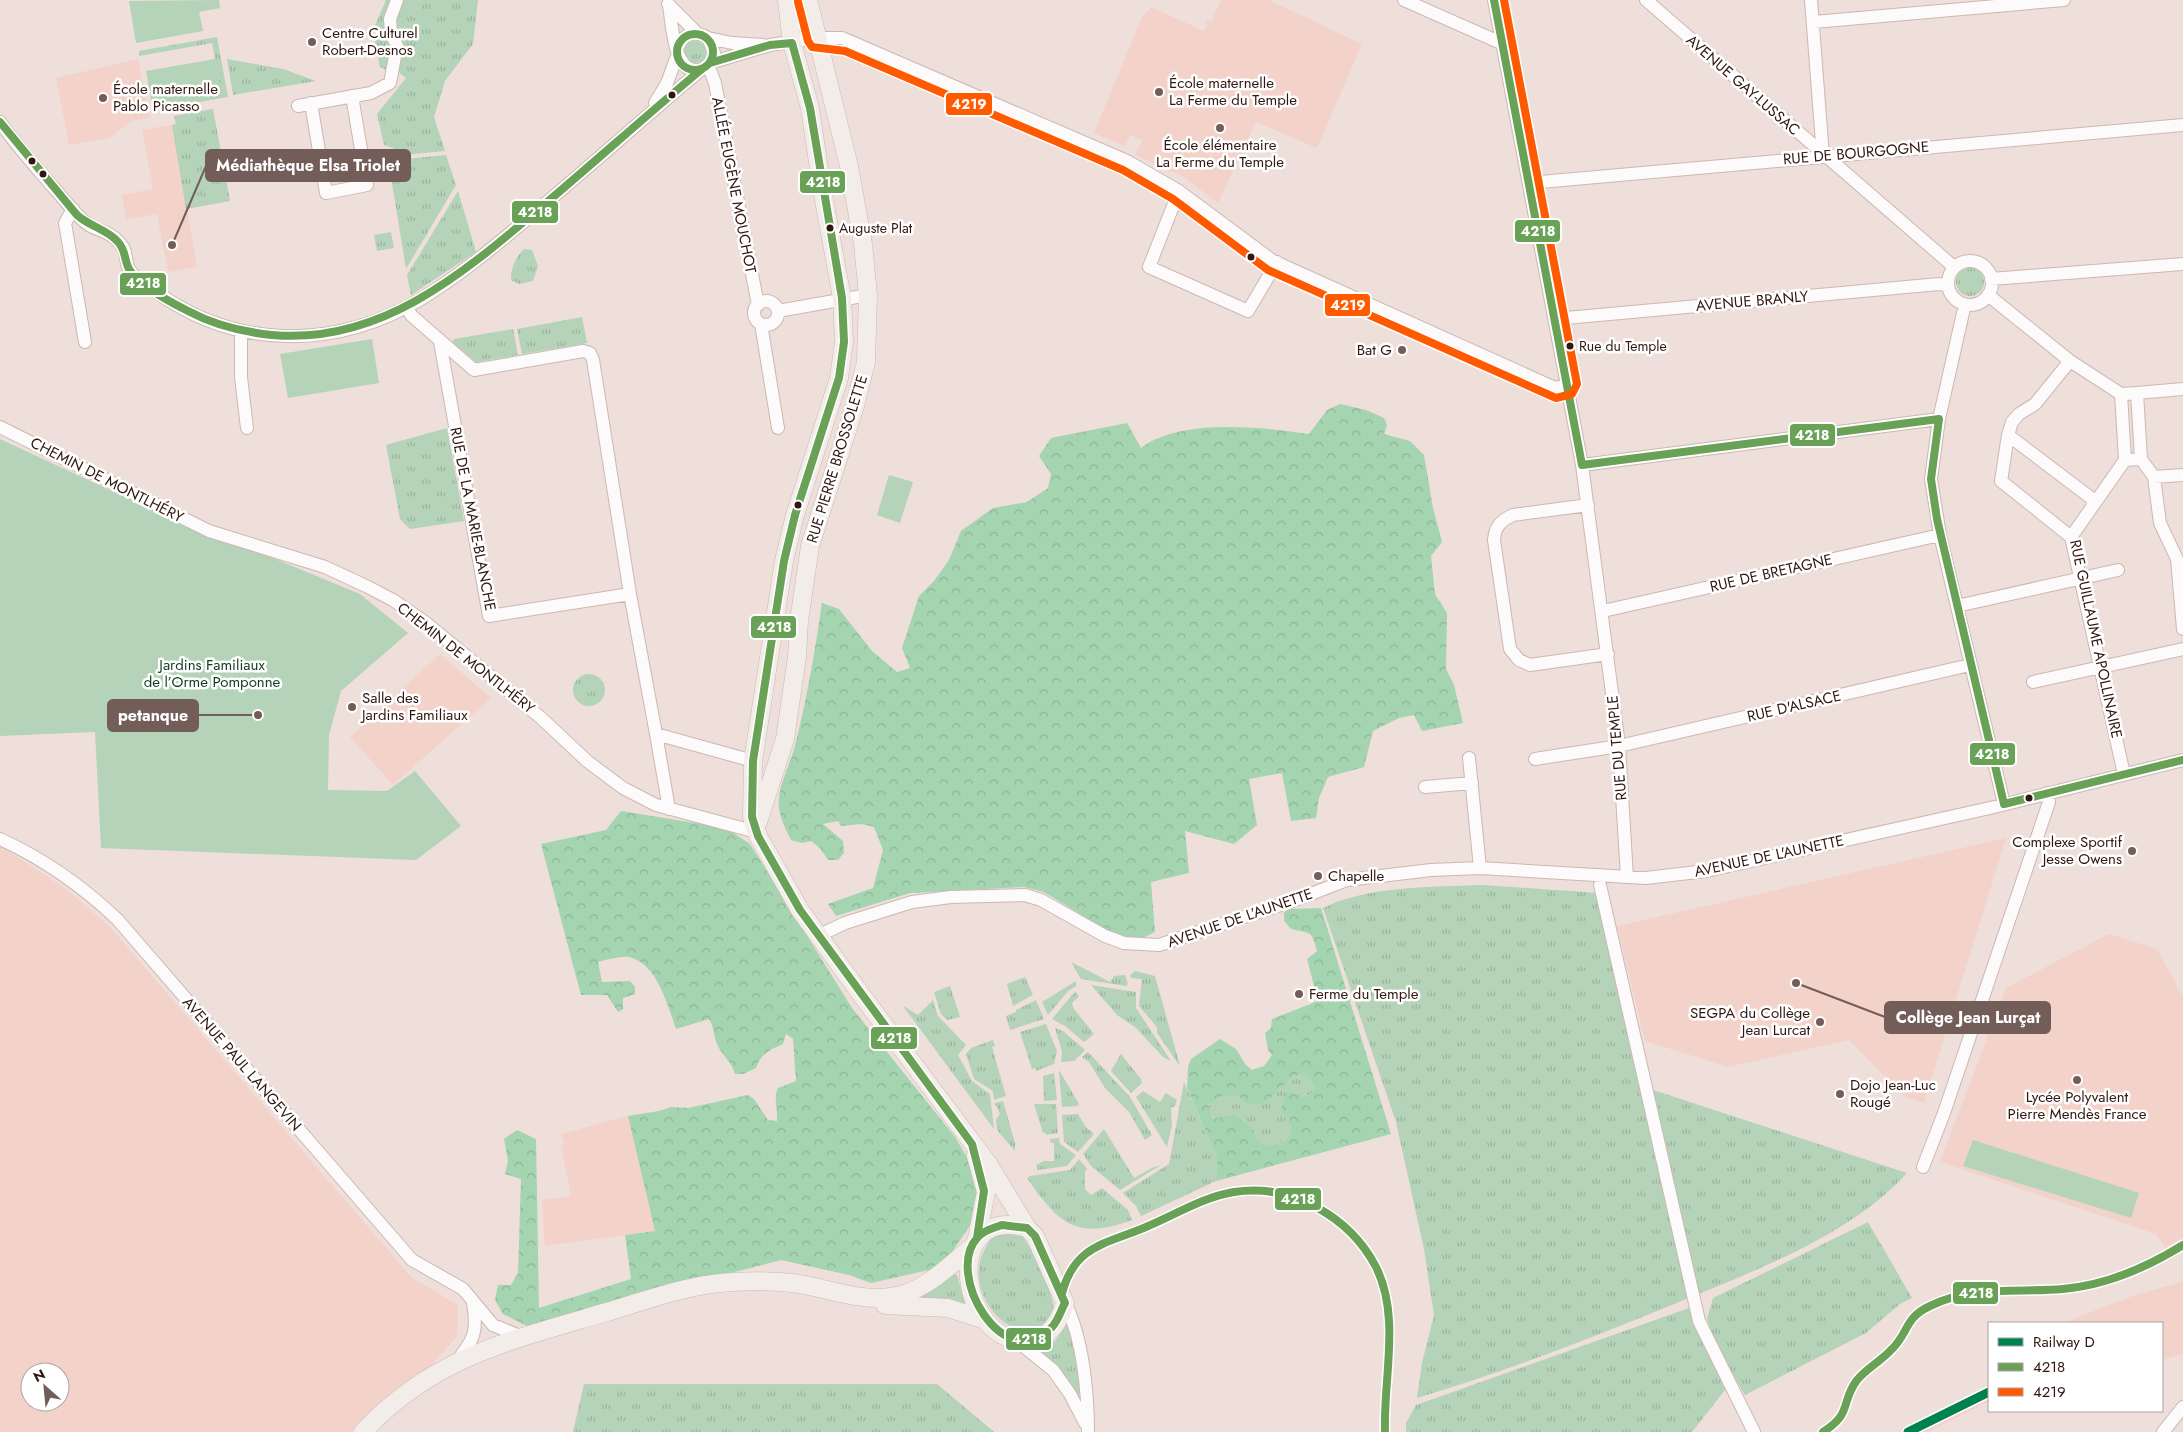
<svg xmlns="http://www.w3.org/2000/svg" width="2183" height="1432" font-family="Jost,sans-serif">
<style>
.built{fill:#f3d2ca;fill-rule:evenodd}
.grass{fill:url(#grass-tufts)}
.forest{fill:url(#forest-crowns);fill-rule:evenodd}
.garden{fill:#b4d3b8}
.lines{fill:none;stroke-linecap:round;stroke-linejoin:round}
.street-casing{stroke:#cbb8b3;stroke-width:14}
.secondary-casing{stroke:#cbb8b3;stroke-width:19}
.street{stroke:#fcfafa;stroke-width:12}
.secondary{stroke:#f3edea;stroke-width:18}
.bus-1-casing{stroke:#fff;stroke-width:11}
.bus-2-casing{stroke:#fff;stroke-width:11}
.bus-1{stroke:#69a156;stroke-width:8}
.bus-2{stroke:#ff5a00;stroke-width:8}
.rail-1-casing{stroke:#fff;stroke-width:12}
.rail-1{stroke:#00824e;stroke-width:9}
.poi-dot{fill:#725d58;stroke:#fff;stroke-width:2}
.bus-dot{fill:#301711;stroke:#fff;stroke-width:2}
.labels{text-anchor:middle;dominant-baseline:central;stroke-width:5;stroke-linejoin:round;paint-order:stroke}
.bus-label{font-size:14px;fill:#301711;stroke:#fff;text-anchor:start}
.poi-label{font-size:15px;fill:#301711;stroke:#fff;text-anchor:start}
.street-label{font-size:15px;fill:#301711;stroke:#fff}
.park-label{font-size:15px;fill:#123b23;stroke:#fff}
.leader{fill:none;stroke:#725d58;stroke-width:2}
.callout-dot{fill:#725d58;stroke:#fff;stroke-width:2}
.callout{fill:#725d58;stroke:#725d58;stroke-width:2}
.callout-label{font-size:16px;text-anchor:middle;font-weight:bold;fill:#fff}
.line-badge{stroke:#fff;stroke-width:2}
.badge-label{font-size:14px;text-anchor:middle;font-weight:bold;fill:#fff}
</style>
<defs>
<pattern id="grass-tufts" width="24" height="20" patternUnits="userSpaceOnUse" patternTransform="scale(1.25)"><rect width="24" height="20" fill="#b4d3b8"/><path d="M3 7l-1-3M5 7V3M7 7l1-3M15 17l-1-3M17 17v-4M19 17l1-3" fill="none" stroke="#9bb49d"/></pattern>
<pattern id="forest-crowns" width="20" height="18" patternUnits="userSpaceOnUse" patternTransform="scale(1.25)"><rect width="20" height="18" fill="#a4d4b0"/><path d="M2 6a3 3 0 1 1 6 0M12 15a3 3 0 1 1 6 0" fill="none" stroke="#8eb596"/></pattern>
</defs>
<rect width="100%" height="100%" fill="#eedfdb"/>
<!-- built -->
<path class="built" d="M1221 0H1269L1362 44 1317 148 1256 122 1218 203 1182 176 1135 155 1143 140 1130 135 1125 146 1094 133 1141 19 1151 7 1204 31 1207 25 1205 23 1206 19 1211 22Z
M138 59 149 118 131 121 110 138 69 145 56 78Z
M213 109 230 201 187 209 197 267 168 272 157 214 126 219 122 195 153 189 142 130 176 124 174 116Z
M440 654 491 698 393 785 350 737Z
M2006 838 1924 1103 1905 1097 1849 1040 1728 1067 1645 1041 1617 926Z
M0 846 65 888 111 928 412 1278 458 1305 457 1336 428 1369 401 1386 372 1409 352 1432H0ZM30 1372H60V1402H30Z
M2109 934 2157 949 2183 997V1237L2165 1248 2156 1234 1940 1162 2006 988Z
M628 1116 655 1231 545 1246 542 1200 571 1196 561 1147 564 1145 561 1134Z
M2183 1282V1354L2162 1360V1323H2063L2135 1295Z
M1989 1388V1401L1928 1432H1902Z"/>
<!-- grass -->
<path class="grass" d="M386 0H391L385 20 391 50 386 70 380 67 375 42 379 33 373 30Z
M404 0H478L473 44 445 81 434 117 445 151 403 155 398 150 384 145 377 114 406 78 396 70 395 22Z
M217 37 228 97 222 98 212 43 139 56V51Z
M684 52a11 11 0 1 1 22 0a11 11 0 1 1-22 0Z
M227 59 283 69 316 81 233 95Z
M213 109 230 201 186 209 172 125 176 124 174 116Z
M446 155 456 185 406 269 390 171 395 160Z
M458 191 476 252 411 295 407 275Z
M391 232 394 248 377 251 374 235Z
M524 249 532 250 538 266 533 281 519 284 511 280C510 270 516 256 524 249Z
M1956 282a14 14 0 1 1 28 0a14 14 0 1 1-28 0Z
M582 317 587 343 522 354 517 329Z
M513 329 518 355 476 362 452 342 454 339Z
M447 428 464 521 410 529 400 519 386 445Z
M573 690a16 16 0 1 1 32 0a16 16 0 1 1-32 0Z
M1482 885 1599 893 1647 1088 1907 1173C1849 1237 1751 1272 1672 1305 1589 1339 1503 1372 1417 1398L1422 1363 1434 1315 1424 1249 1396 1122 1323 908C1366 886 1434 887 1482 885Z
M1071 962 1110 982 1114 976 1125 975 1128 984 1126 986 1081 979Z
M1135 971 1155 976 1180 1066 1157 1033V1027L1139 1006 1142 979 1131 978 1130 975Z
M1025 977 1033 995 1013 1006 1007 984Z
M1076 981V986L1068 991 1048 1015 1042 1002Z
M1091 985 1136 992V1008L1171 1061 1163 1057 1135 1027 1117 1015Z
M950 986 960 1017 947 1020 941 1014 934 992Z
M1076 992 1079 996 1072 1003 1074 1009 1094 1034 1084 1042 1065 1026 1052 1019 1072 995Z
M933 1000 938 1016 966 1045 958 1055 972 1081 990 1094 994 1129 903 1006 918 1015Z
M1036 1000 1044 1019 1010 1030 1006 1016 1016 1012V1010Z
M1046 1024 1057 1051 1054 1064 1036 1071 1035 1068 1032 1069 1020 1032Z
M1055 1028 1063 1031 1085 1050 1074 1061 1061 1062 1062 1052Z
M993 1040 995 1046 992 1047 1006 1096 994 1100 993 1091 974 1079 966 1054 971 1048Z
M1088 1052 1130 1097 1152 1135 1145 1140 1129 1112 1105 1088 1089 1062 1082 1057Z
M1121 1054 1141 1079 1142 1083 1131 1093 1111 1071Z
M1059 1070 1079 1104 1077 1106 1062 1107Z
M1305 1072 1314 1087 1311 1095 1303 1096 1291 1091 1289 1118 1291 1132 1285 1141 1268 1146 1257 1141 1234 1114 1213 1119 1208 1103 1221 1096H1238L1247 1104H1264L1294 1076Z
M1054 1073 1057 1100 1044 1101 1043 1076Z
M1184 1082 1217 1158 1216 1181 1141 1216 1136 1206 1123 1193 1169 1164Z
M1143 1091 1160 1102 1166 1093 1177 1100 1175 1106 1171 1108 1172 1126 1167 1147 1136 1097Z
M1003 1101 1015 1143V1151L997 1130 996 1120 1000 1114 995 1103Z
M1034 1104H1056L1058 1133 1046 1135V1133H1043Z
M1078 1114 1085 1126 1094 1134 1078 1152 1064 1142 1062 1115Z
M1104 1129 1134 1178 1152 1168 1161 1165 1120 1190 1091 1166 1083 1154Z
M1059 1138 1060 1144 1076 1155 1067 1166 1038 1170 1036 1165 1044 1161H1054V1143L1050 1142V1139Z
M1079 1159 1087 1169 1085 1172V1189L1091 1195 1102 1188 1128 1210 1132 1220C1076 1241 1058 1223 1027 1178L1030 1176 1070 1170Z
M1868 1222 1912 1298 1900 1304 1866 1333 1745 1395 1719 1352 1707 1319 1713 1298Z
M1020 1233C1036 1255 1052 1285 1054 1313 1050 1317 1047 1324 1042 1328 1036 1333 1027 1332 1020 1330 988 1321 968 1278 985 1249 988 1243 991 1237 997 1234 1003 1232 1013 1233 1020 1233Z
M954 1274 957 1275 965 1303 922 1300 920 1295Z
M1689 1308 1725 1390 1692 1432H1406V1423L1416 1405Z
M1067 1324 1072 1339 1081 1393 1078 1396 1066 1377 1036 1348 1055 1341Z
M584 1384H937L994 1432H573Z"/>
<!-- forest -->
<path class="forest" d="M1340 404 1366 410 1384 418 1387 425 1384 434 1410 441 1424 455 1433 508 1442 542 1431 556 1435 594 1447 613 1446 669 1454 685 1463 723 1422 731 1414 715 1399 718 1373 731 1364 767 1328 777 1319 798 1316 818 1291 821 1282 773 1249 779 1257 825 1234 844 1185 831 1189 873 1151 882 1155 932 1138 940 1111 933 1044 892 1024 887 910 893 836 916 828 904 873 888 883 850 874 827 862 824 841 826 838 821 823 824 843 841 844 853 838 860H828L820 848 811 841 802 843 791 840C784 826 777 813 779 797 781 780 791 762 795 746 807 698 815 651 822 603L839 609 872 651 897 672 910 668 902 648 919 596 934 581 949 560 961 531 993 508 1027 502 1048 488 1051 474 1039 456 1051 438 1127 423 1141 448C1180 418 1262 427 1309 434L1327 410Z
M621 811 726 828 750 844 852 1008 955 1137 970 1162 979 1188 977 1215 948 1258 929 1270 871 1283 849 1275 781 1260 527 1326 503 1314 495 1300 498 1285H511L518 1273 521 1179 505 1174 508 1161 504 1139 517 1130 536 1139 539 1308 631 1279 625 1235 655 1231 628 1116 659 1111 671 1107 688 1108 748 1095 754 1099 768 1120 777 1121C778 1109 773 1098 778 1088L796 1081 793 1039 786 1034 783 1044C769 1050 761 1054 756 1068L743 1074H735C731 1060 723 1057 718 1046 713 1037 715 1028 709 1019L676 1029C668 1006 657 963 629 957 621 956 606 960 598 962L602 982 630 981 635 987V994L623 998V1009L618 1012 607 995H581L541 844 606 830Z
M1321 908 1391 1134 1216 1181 1217 1158 1187 1088 1188 1067 1191 1059 1220 1039 1236 1049 1245 1064 1252 1070 1264 1066 1272 1055 1268 1050 1265 1033 1271 1028 1272 1019 1318 1001 1307 959 1317 951C1311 929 1311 934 1291 929L1284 921V912L1291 909ZM1305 1073 1314 1087 1311 1095 1303 1096 1291 1091 1285 1095 1281 1110 1289 1118 1291 1132 1285 1141 1268 1146 1257 1141 1254 1131 1234 1114 1213 1119 1208 1104 1221 1096H1238L1247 1104H1264L1294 1076Z"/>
<!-- garden -->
<path class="garden" d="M219 0 220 8 199 12 203 31 136 43 129 1Z
M215 59 222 98 153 110 146 71Z
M372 339 379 383 288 398 280 354Z
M0 439 127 498 360 594 408 633 341 691 329 735 328 790 387 791 415 771 461 826 416 860 101 848 95 732 0 736Z
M889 475 913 482 900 523 877 515Z
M1973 1140 2139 1193 2131 1218 1963 1166Z"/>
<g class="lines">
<!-- street casing -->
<g class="street-casing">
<path id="street" d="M1404 0 1501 43
M1494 0 1582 465 1619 746 1627 877
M1646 0 1954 267
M1811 0 1823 156
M668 4 697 33
M669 5C672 23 673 74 699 70 707 68 712 61 714 53L708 38C695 29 682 34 677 49
M1814 22 2064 0
M708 38 732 43 763 45
M710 63 770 45 817 38H842L1127 161 1179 191 1273 261 1555 388 1567 385
M708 65 715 83 758 305
M311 103 326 193 367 185 352 96
M655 103 667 83 677 56
M298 106 371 93 390 83 397 46 391 33 390 19 397 0
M0 122C16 145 35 166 53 187 64 199 74 213 86 223 96 231 107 230 117 240 128 251 124 254 128 267 132 277 149 287 158 293 238 350 337 349 421 299 464 273 502 240 540 208 595 162 647 115 702 69
M1529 183 2183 125
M1179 191 1149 267 1248 311 1277 262
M73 209 65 223 85 342
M1948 283a22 22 0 1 1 44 0a22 22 0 1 1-44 0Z
M1991 279 2183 264
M1988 295 2070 361 2121 394
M754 313a12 12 0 1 1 24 0a12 12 0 1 1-24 0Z
M1965 304 1939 419 1931 479 1940 535 2004 804
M407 307 411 315 474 370 583 351 590 353 593 360 630 594 656 734 753 761
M778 311 868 295
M1555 319 1939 284 1948 286
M761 324 778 428
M241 331V377L247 428
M440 342 489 616 630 594
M2070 361 2035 404 2019 414 2012 422 2008 435 2001 481 2071 537
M2137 393 2183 389
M0 427 209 531 325 567 368 587 393 600 426 623 540 717 587 761 623 788 656 805 749 830 756 829
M2008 435 2095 501
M2141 459 2154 477 2183 475
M1582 465 1939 419
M2154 477 2160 523 2177 559 2183 629
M1588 505 1513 515C1500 521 1495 527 1494 540L1510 649 1519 660 1530 665 1608 654
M1957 606 2118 570
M1603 611 1940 535
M2033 682 2183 649
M656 734 669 809
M1469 758 1480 868
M1535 759 1619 746 1970 665
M2124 774 2071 537 2125 460 2121 394 2137 393 2141 459 2125 460
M1425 787 1472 783
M0 839C44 859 82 886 117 919L412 1260 463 1289 493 1325 520 1336
M1600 885 1699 1321 1754 1432
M818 936 845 923 912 902 951 897 1025 895 1041 900 1105 936 1124 943 1159 945 1293 901 1347 880 1431 870 1480 868 1646 878 1706 871 1990 808 2183 760
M1923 1167 1944 1113 2049 802 2048 793
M1065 1303C1083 1338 1088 1393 1088 1432
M1017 1341 1053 1370 1070 1394 1085 1423
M456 1362C474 1340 478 1332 473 1303
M2163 1432 2183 1407"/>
</g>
<!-- secondary casing -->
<g class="secondary-casing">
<path id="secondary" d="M787 0 792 43 810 108 822 189 842 298 844 342 839 378 795 515 784 561 753 761 752 817 758 836 800 910 857 989 989 1165 1027 1228 1035 1236 1065 1303C1060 1320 1051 1337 1031 1340 960 1350 938 1203 1027 1228
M758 822 785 739 797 657 799 621 810 546 855 406 866 362 868 295 863 244 849 166 808 0
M976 1156 986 1192 977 1238
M885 1305 948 1308 985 1320
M363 1432C434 1356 512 1340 607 1312 647 1300 690 1284 732 1282 751 1281 773 1281 792 1283 827 1287 865 1305 901 1295 929 1287 950 1265 972 1247"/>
</g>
<!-- street -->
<use href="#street" class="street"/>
<!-- secondary -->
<use href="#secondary" class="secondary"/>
<!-- bus-1 casing -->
<g class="bus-1-casing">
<path id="bus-1" d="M1494 0 1582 465 1939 419 1931 479 1937 519 2004 804 2183 760
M677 52a18 18 0 1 1 36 0a18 18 0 1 1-36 0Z
M710 63 770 45 792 43 810 108 842 298 844 342 839 378 795 515 784 561 753 761 752 817 758 836 800 910 972 1144 984 1191 977 1238
M0 122 77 215C90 227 107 229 118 242 126 250 124 260 129 269 138 285 172 303 188 311 214 325 243 332 272 335 383 345 467 270 546 203 598 159 649 113 702 69
M1002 1225 1027 1228 1035 1236 1065 1303C1061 1310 1058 1321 1052 1327 1004 1378 943 1273 978 1237 984 1230 994 1228 1002 1225Z
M1062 1293C1075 1245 1106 1244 1146 1227 1175 1215 1203 1197 1234 1192 1291 1183 1350 1217 1376 1267 1401 1317 1383 1379 1385 1432
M1823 1432C1853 1413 1840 1403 1857 1380 1867 1368 1881 1361 1891 1350 1909 1333 1904 1318 1930 1306 1973 1285 2018 1293 2063 1289 2107 1285 2146 1268 2183 1245"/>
</g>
<!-- bus-2 casing -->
<g class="bus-2-casing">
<path id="bus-2" d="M798 2 808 41 812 47 845 51 1123 170 1173 199 1268 270 1556 398 1572 394 1577 384 1504 0"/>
</g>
<!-- bus-1 -->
<use href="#bus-1" class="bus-1"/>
<!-- bus-2 -->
<use href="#bus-2" class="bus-2"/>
<!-- rail-1 casing -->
<g class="rail-1-casing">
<path id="rail-1" d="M1908 1432 1989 1392"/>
</g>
<!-- rail-1 -->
<use href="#rail-1" class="rail-1"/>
</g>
<!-- markers -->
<g class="poi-dot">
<circle cx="312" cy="42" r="5"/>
<circle cx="1159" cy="92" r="5"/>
<circle cx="103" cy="98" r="5"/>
<circle cx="1220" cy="128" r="5"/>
<circle cx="1402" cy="350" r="5"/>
<circle cx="352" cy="707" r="5"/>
<circle cx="2132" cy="851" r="5"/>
<circle cx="1318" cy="876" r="5"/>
<circle cx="1299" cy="994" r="5"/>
<circle cx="1820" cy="1022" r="5"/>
<circle cx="2077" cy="1080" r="5"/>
<circle cx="1840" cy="1094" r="5"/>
</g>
<g class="bus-dot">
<circle cx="672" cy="95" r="4.5"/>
<circle cx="32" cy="161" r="4.5"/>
<circle cx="43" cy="174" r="4.5"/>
<circle cx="830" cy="228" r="4.5"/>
<circle cx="1251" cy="257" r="4.5"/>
<circle cx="1570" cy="346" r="4.5"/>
<circle cx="798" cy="505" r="4.5"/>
<circle cx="2029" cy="798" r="4.5"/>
</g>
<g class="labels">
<!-- bus labels -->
<g class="bus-label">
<text x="839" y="228">Auguste Plat</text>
<text x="1579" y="346">Rue du Temple</text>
</g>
<!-- poi labels -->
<g class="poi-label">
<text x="322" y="33">Centre Culturel<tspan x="322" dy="17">Robert-Desnos</tspan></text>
<text x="1169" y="83">École maternelle<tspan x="1169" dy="17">La Ferme du Temple</tspan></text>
<text x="113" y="89">École maternelle<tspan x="113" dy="17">Pablo Picasso</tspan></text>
<text x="1220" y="145" text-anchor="middle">École élémentaire<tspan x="1220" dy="17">La Ferme du Temple</tspan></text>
<text x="1392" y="350" text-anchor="end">Bat G</text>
<text x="362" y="698">Salle des<tspan x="362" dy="17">Jardins Familiaux</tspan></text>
<text x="2122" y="842" text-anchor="end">Complexe Sportif<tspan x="2122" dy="17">Jesse Owens</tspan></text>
<text x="1328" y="876">Chapelle</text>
<text x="1309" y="994">Ferme du Temple</text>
<text x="1810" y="1013" text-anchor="end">SEGPA du Collège<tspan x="1810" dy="17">Jean Lurcat</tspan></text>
<text x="1850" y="1085">Dojo Jean-Luc<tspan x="1850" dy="17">Rougé</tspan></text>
<text x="2077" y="1097" text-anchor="middle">Lycée Polyvalent<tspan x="2077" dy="17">Pierre Mendès France</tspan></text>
</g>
<!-- street labels -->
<g class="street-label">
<text transform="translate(1743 85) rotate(41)">AVENUE GAY-LUSSAC</text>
<text transform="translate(1856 153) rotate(-5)">RUE DE BOURGOGNE</text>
<text transform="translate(734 185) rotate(79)">ALLÉE EUGÈNE MOUCHOT</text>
<text transform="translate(1752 301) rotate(-5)">AVENUE BRANLY</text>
<text transform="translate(837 459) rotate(-73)">RUE PIERRE BROSSOLETTE</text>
<text transform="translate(107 480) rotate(27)">CHEMIN DE MONTLHÉRY</text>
<text transform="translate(473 519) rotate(79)">RUE DE LA MARIE-BLANCHE</text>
<text transform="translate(1771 573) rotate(-13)">RUE DE BRETAGNE</text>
<text transform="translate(2096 639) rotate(78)">RUE GUILLAUME APOLLINAIRE</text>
<text transform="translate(466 658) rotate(38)">CHEMIN DE MONTLHÉRY</text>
<text transform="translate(1794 706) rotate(-13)">RUE D'ALSACE</text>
<text transform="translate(1617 748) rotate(-95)">RUE DU TEMPLE</text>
<text transform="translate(1769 856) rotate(-12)">AVENUE DE L'AUNETTE</text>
<text transform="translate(1240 918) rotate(-19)">AVENUE DE L’AUNETTE</text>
<text transform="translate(242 1064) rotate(49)">AVENUE PAUL LANGEVIN</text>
</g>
<!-- park labels -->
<g class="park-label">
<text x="212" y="665">Jardins Familiaux<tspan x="212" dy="17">de l’Orme Pomponne</tspan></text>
</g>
</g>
<!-- callouts -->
<path class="leader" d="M172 245L206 166M258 715L198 715M1796 983L1885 1017"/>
<g class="callout-dot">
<circle cx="172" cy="245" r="5"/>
<circle cx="258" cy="715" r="5"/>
<circle cx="1796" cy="983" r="5"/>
</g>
<g class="callout">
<rect x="206" y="150" width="204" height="31" rx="5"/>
<rect x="108" y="700" width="90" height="31" rx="5"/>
<rect x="1885" y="1002" width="165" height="31" rx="5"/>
</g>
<g class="callout-label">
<text x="308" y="171">Médiathèque Elsa Triolet</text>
<text x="153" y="721">petanque</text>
<text x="1968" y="1023">Collège Jean Lurçat</text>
</g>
<g class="line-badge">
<rect x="945" y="92" width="48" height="24" rx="5" fill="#ff5a00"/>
<rect x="799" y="170" width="47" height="24" rx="5" fill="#69a156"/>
<rect x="511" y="200" width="48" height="24" rx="5" fill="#69a156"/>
<rect x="1514" y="219" width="47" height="24" rx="5" fill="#69a156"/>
<rect x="119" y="272" width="48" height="24" rx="5" fill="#69a156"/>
<rect x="1324" y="293" width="47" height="24" rx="5" fill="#ff5a00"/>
<rect x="1789" y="423" width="47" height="24" rx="5" fill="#69a156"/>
<rect x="750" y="615" width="47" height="24" rx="5" fill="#69a156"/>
<rect x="1969" y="742" width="47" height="24" rx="5" fill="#69a156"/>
<rect x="870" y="1026" width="48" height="24" rx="5" fill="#69a156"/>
<rect x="1274" y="1187" width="48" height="24" rx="5" fill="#69a156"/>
<rect x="1952" y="1281" width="47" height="24" rx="5" fill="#69a156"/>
<rect x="1005" y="1327" width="47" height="24" rx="5" fill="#69a156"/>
</g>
<g class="badge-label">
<text x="969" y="109">4219</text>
<text x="823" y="187">4218</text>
<text x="535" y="217">4218</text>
<text x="1538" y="236">4218</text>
<text x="143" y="288">4218</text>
<text x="1348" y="310">4219</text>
<text x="1812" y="440">4218</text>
<text x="774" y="632">4218</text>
<text x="1992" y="759">4218</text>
<text x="894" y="1043">4218</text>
<text x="1298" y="1204">4218</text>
<text x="1976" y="1298">4218</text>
<text x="1029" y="1344">4218</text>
</g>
<!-- legend -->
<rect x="1988" y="1322" width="175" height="90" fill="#ffffff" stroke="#aca2a0"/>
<rect x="1998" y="1338" width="25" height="8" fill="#00824e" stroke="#aca2a0"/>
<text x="2033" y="1347" font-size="15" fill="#301711">Railway D</text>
<rect x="1998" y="1363" width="25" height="8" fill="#69a156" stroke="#aca2a0"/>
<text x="2033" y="1372" font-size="15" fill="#301711">4218</text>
<rect x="1998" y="1388" width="25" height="8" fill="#ff5a00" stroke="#aca2a0"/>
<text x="2033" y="1397" font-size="15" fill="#301711">4219</text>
<!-- north arrow -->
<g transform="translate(45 1387) rotate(333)"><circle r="24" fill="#ffffff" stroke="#aca2a0"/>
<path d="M0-4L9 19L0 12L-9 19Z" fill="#725d58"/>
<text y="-8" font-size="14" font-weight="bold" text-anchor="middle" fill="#301711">N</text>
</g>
</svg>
